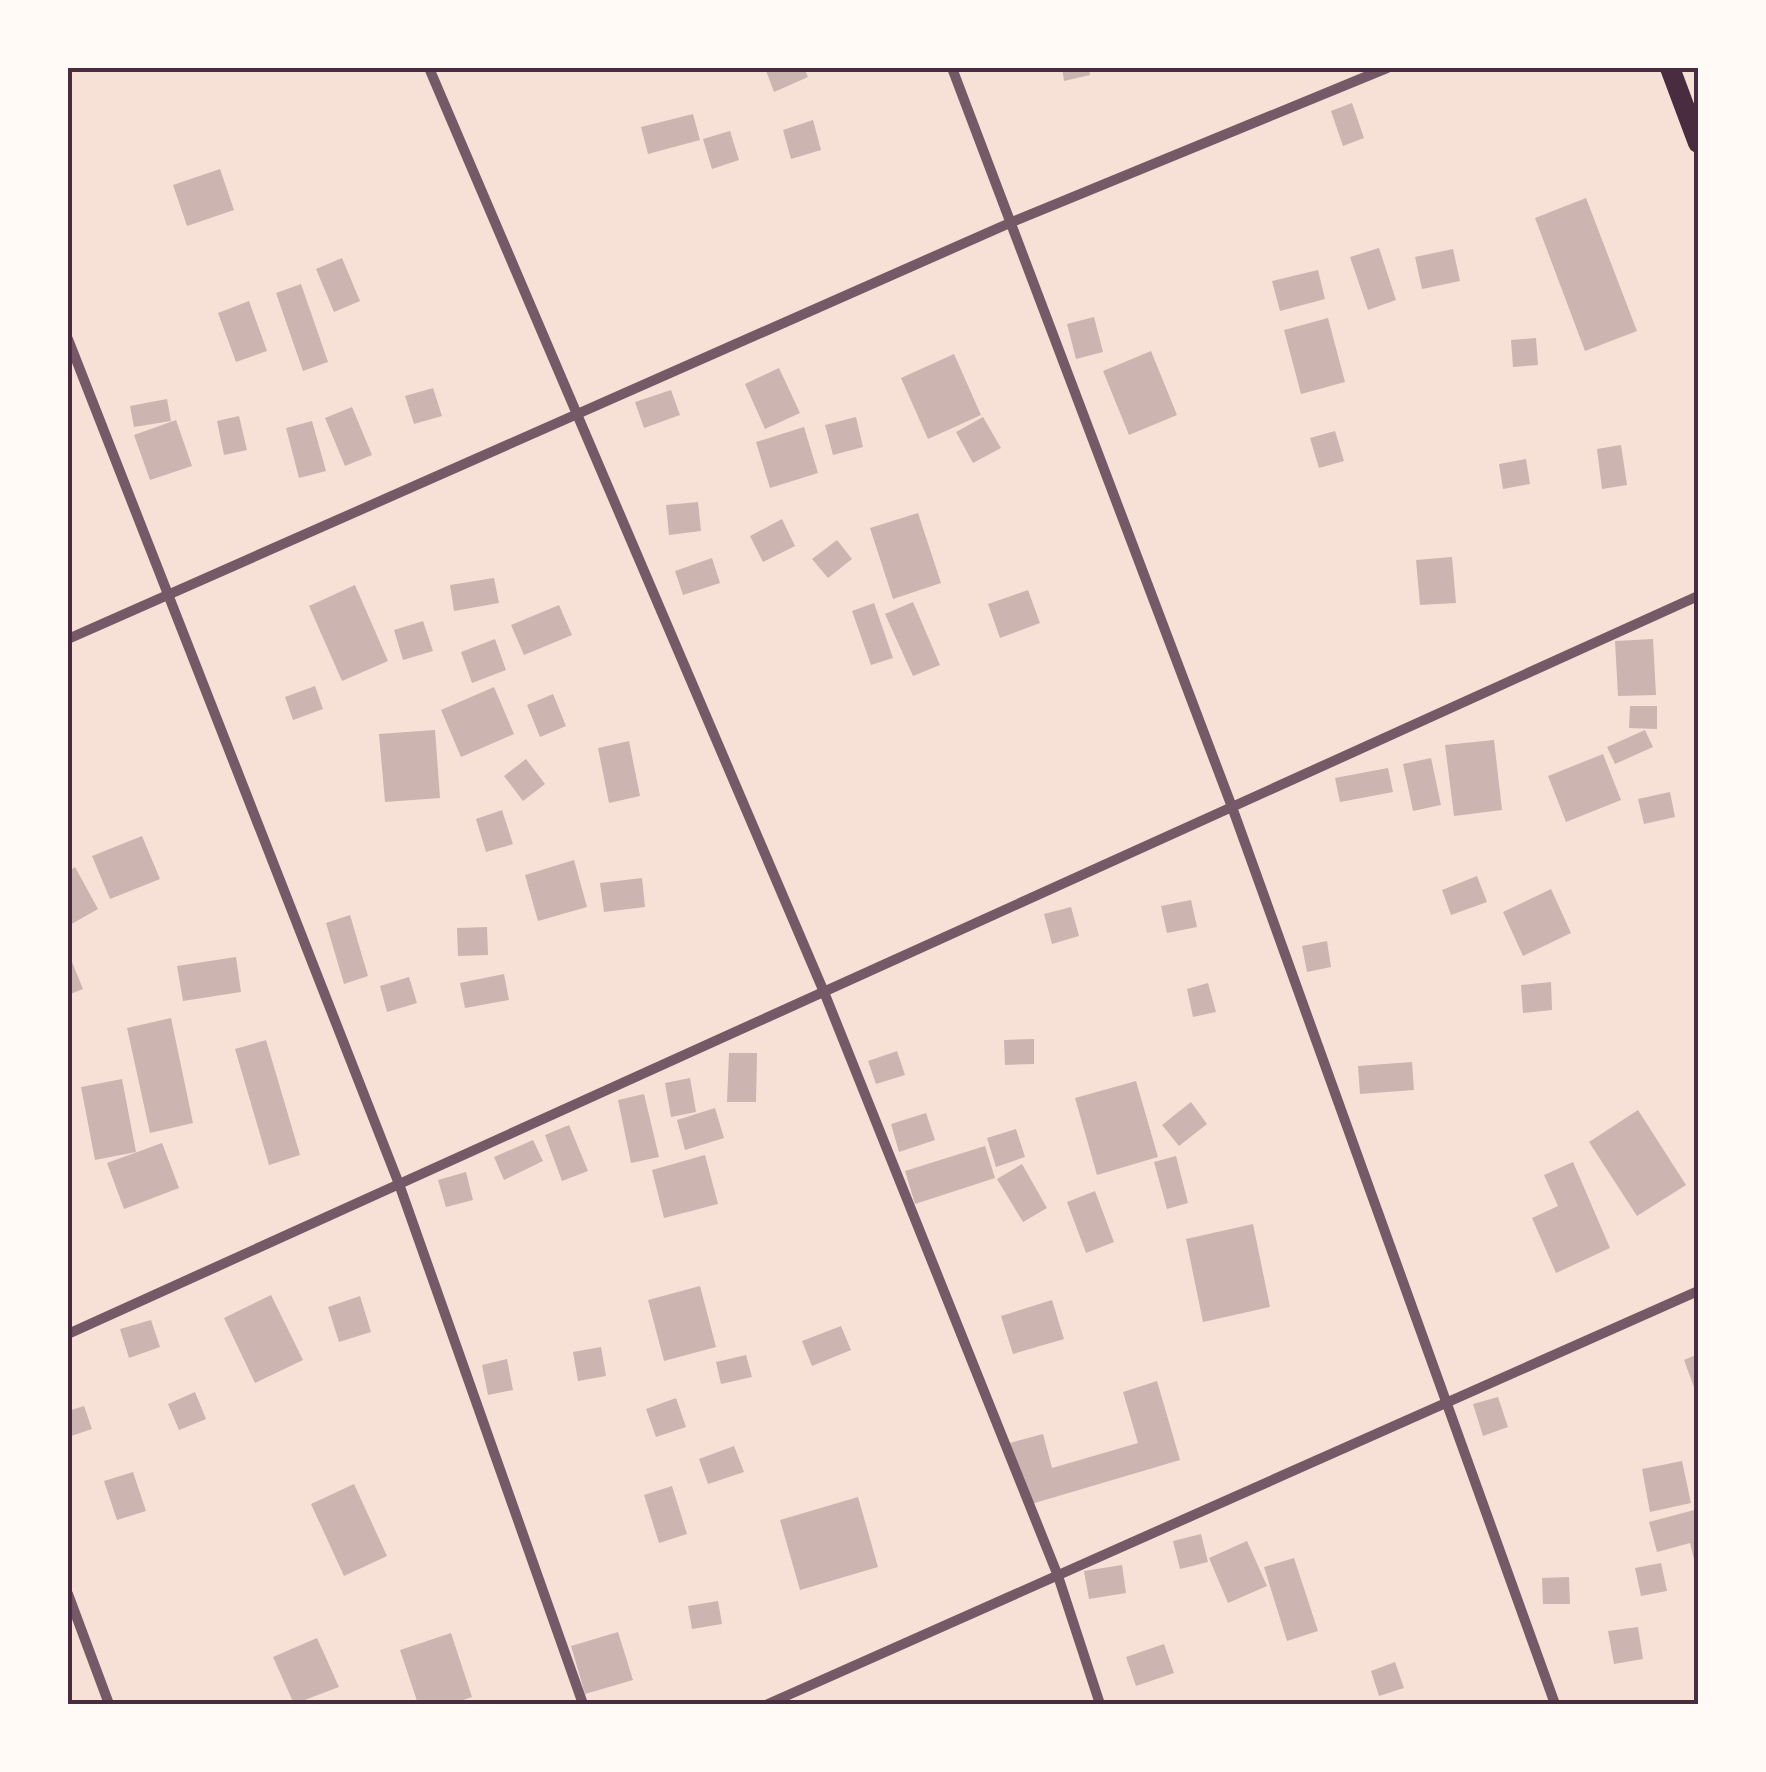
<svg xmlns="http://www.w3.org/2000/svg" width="1766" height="1772" font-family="Raleway,sans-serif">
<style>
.building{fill:#ccb4b1}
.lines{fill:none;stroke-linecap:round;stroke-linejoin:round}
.minor{stroke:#755966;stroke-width:10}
.secondary{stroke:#4a2c40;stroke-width:20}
.neatline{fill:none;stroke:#4a2c40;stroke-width:4}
</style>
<rect width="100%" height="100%" fill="#f7e1d7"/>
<!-- building -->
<path class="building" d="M765 68H804L808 77 774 92Z
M1062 68H1089L1090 75 1064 81Z
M1352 103 1364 138 1343 146 1331 111Z
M693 114 700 140 648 154 641 127Z
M813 120 821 150 791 159 783 130Z
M730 131 739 160 712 169 703 139Z
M220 169 234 210 187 226 173 185Z
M1586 198 1637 331 1585 351 1535 218Z
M1379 248 1396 300 1368 310 1350 257Z
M1453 249 1460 281 1422 289 1415 257Z
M342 258 360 301 334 312 316 269Z
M1318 270 1325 299 1280 311 1272 281Z
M301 284 328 362 303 371 276 293Z
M249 301 267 351 236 362 218 313Z
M1094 317 1103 352 1076 359 1067 324Z
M1328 318 1345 382 1301 394 1284 330Z
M1536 338 1538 365 1513 367 1511 340Z
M1151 351 1177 415 1129 435 1103 371Z
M954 354 981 415 928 439 901 378Z
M779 368 800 413 765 429 745 384Z
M433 388 442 416 414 424 405 396Z
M671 390 680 415 644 428 635 402Z
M167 399 171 421 134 427 130 406Z
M352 407 372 455 345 466 325 418Z
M239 416 247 450 224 455 217 421Z
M856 417 863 447 833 455 825 425Z
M983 417 1001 448 973 463 956 432Z
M176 420 192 466 150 480 134 435Z
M312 421 326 471 299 478 286 428Z
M804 427 818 473 770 488 756 442Z
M1335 431 1344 461 1319 468 1310 438Z
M1621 445 1627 485 1602 489 1597 449Z
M1526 459 1530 484 1503 489 1499 464Z
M698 502 701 531 669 535 666 505Z
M918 513 941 583 893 599 870 528Z
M782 519 795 546 763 562 750 536Z
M837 540 852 559 828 578 812 559Z
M1452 557 1456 603 1420 605 1416 560Z
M712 558 720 583 683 595 675 571Z
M494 578 499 603 454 611 450 585Z
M355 585 388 661 342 681 309 606Z
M1028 590 1040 623 1000 638 988 604Z
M913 602 940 665 913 676 885 614Z
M874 603 893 658 871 665 852 611Z
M559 605 572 635 524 655 511 625Z
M423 621 433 651 403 660 394 630Z
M495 639 506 670 472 683 461 652Z
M1653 639 1656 695 1618 696 1615 641Z
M315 686 323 709 293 720 285 697Z
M494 687 514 734 461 757 441 710Z
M553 694 566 726 540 737 527 705Z
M1630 706H1657V729L1629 728Z
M435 730 440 798 385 802 379 734Z
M1645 730 1653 747 1615 764 1607 747Z
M1494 740 1502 810 1454 816 1445 745Z
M629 741 640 796 609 803 598 748Z
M1603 754 1621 800 1566 822 1548 776Z
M1431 758 1441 805 1413 811 1403 764Z
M526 759 545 784 523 801 504 776Z
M1388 768 1393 792 1340 802 1335 778Z
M1670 792 1675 817 1644 824 1638 799Z
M502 810 513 844 486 852 476 819Z
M142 836 160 879 110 899 92 856Z
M574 860 587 907 538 921 525 875Z
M75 867 98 909 68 926V872Z
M1477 876 1487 902 1451 915 1442 890Z
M642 878 645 907 604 912 600 883Z
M1551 889 1571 933 1523 956 1503 912Z
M1191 900 1197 927 1167 933 1161 906Z
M1071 907 1079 936 1052 944 1044 914Z
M350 915 368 976 344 984 326 923Z
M487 927 488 955 458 956 457 928Z
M1327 941 1331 967 1307 972 1302 946Z
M68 952 83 989 68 995Z
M236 957 241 992 183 1001 177 966Z
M504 974 509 1000 465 1008 460 983Z
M409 977 417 1003 387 1012 380 986Z
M1551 982 1552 1010 1523 1013 1521 985Z
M1208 983 1216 1012 1193 1017 1187 989Z
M171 1018 193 1123 150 1133 127 1028Z
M1034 1039V1064L1005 1065 1004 1040Z
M266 1040 300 1155 269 1165 235 1049Z
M897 1051 905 1075 876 1084 868 1061Z
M729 1053H757L756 1102H727Z
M1412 1062 1414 1090 1360 1094 1358 1066Z
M690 1078 696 1112 671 1117 665 1083Z
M122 1079 136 1152 95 1160 81 1087Z
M1136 1081 1158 1157 1097 1175 1075 1098Z
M644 1094 659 1157 631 1163 618 1100Z
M1191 1102 1207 1124 1179 1146 1162 1125Z
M715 1108 724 1138 685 1150 677 1120Z
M1638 1110 1686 1185 1637 1216 1589 1142Z
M926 1113 935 1140 899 1152 891 1124Z
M569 1125 588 1171 562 1181 545 1135Z
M1016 1129 1025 1157 996 1167 987 1138Z
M533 1140 543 1161 504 1180 494 1157Z
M162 1143 179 1188 124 1209 107 1163Z
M985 1146 995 1178 915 1204 905 1171Z
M705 1155 718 1204 664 1218 652 1170Z
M1176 1156 1188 1203 1167 1209 1154 1162Z
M1573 1162 1610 1248 1556 1273 1532 1218 1558 1206 1544 1175Z
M1022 1164 1047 1208 1023 1222 997 1179Z
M466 1172 473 1200 446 1207 438 1180Z
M1095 1191 1114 1242 1086 1253 1067 1202Z
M1253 1224 1270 1307 1203 1322 1186 1239Z
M700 1286 716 1347 664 1361 648 1300Z
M271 1295 303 1360 255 1383 224 1318Z
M360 1296 371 1332 339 1342 328 1307Z
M1052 1300 1064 1339 1013 1354 1001 1316Z
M151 1320 160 1347 129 1358 120 1329Z
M841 1326 851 1350 812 1366 802 1341Z
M601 1347 606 1376 578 1381 573 1352Z
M1698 1354V1398L1684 1360Z
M746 1355 752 1377 721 1384 716 1362Z
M507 1359 513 1390 488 1395 482 1365Z
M1157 1381 1180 1460 1028 1505 1010 1443 1043 1434 1052 1468 1138 1443 1123 1392Z
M195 1392 206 1419 179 1430 168 1404Z
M1498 1397 1508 1427 1483 1436 1473 1404Z
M676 1398 686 1427 656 1437 646 1409Z
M84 1406 92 1429 68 1437V1411Z
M734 1446 744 1472 708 1484 699 1459Z
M1682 1461 1691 1503 1650 1512 1642 1469Z
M133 1472 146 1511 117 1520 104 1481Z
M354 1484 387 1556 344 1576 311 1504Z
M672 1486 687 1534 659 1543 644 1495Z
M858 1497 878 1567 800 1590 780 1520Z
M1698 1509V1572H1697L1690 1543 1657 1552 1649 1522Z
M1201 1534 1208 1562 1180 1569 1173 1541Z
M1247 1541 1267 1586 1228 1603 1209 1558Z
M1294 1558 1318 1631 1287 1641 1264 1567Z
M1661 1563 1667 1591 1641 1596 1635 1568Z
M1122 1565 1126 1593 1089 1599 1084 1571Z
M1569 1577 1570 1604H1543L1542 1578Z
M718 1601 722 1624 692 1629 688 1606Z
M1638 1627 1643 1659 1614 1664 1608 1631Z
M618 1632 633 1680 585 1694 571 1646Z
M451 1633 472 1697 451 1704H418L400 1650Z
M317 1638 339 1687 294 1704 273 1657Z
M1164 1644 1174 1673 1136 1686 1126 1657Z
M1395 1662 1404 1688 1379 1696 1371 1671Z"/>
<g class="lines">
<!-- minor -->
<path class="minor" d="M429 68 824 992 1058 1576 1100 1704
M952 68 1232 807 1555 1704
M68 339 399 1184 583 1704
M68 639 1012 222 1387 68
M68 1334 1698 596
M68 1594 109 1704
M768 1704 1698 1291"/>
<!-- secondary -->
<path class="secondary" d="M1670 68 1698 143"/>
</g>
<!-- border -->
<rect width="1766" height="1772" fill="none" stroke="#fffaf5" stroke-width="140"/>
<rect x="70" y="70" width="1626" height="1632" class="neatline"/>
</svg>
